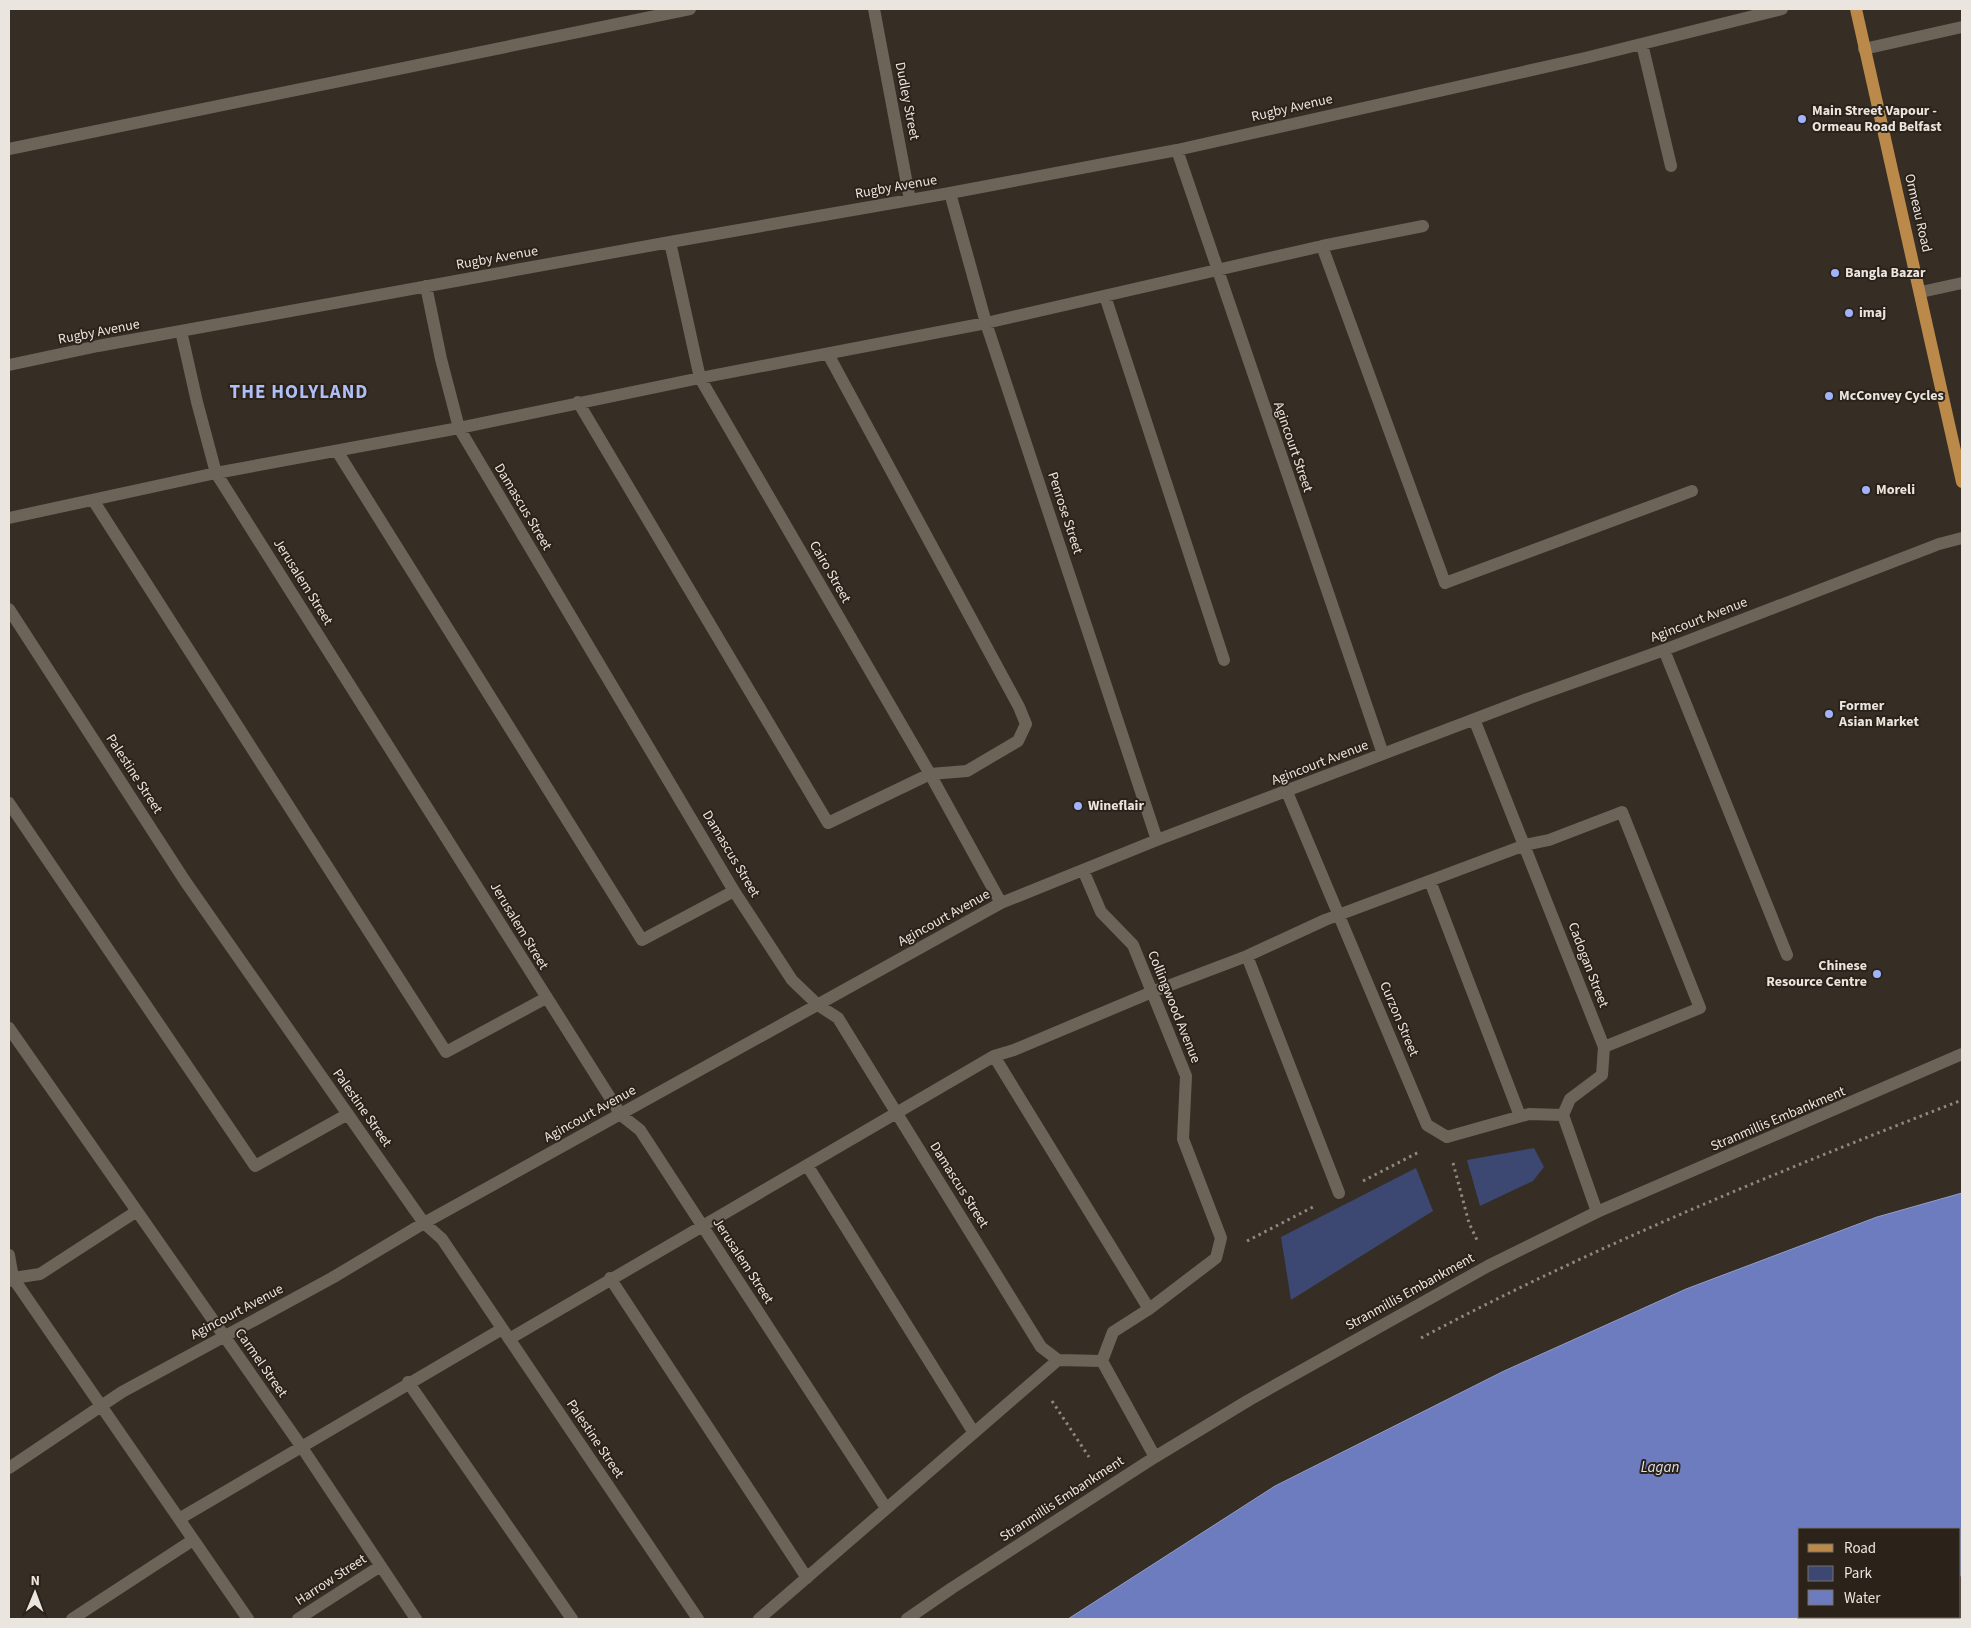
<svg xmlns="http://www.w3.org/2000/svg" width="1971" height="1628" font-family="'Source Sans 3',sans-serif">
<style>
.green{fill:#3c4772}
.water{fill:#6c7cbe;stroke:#929cc8}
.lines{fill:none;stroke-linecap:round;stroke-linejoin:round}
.path{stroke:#8f8880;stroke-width:3;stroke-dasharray:2.5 4;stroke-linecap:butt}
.minor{stroke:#6d6459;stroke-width:12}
.major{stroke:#bb8949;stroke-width:12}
.poi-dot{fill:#a0b3fd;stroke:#2b231a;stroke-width:2}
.labels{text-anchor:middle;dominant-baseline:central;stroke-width:4;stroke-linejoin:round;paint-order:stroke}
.street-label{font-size:14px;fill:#ebe5df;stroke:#2b231a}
.poi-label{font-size:14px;font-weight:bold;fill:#ebe5df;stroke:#2b231a;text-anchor:start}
.water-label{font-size:15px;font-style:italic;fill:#dbe1f3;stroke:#2b231a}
.district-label{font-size:19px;font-weight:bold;letter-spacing:1px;fill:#afbff6;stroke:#2b231a}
</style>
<rect width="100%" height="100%" fill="#362d24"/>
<!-- green -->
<path class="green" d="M1534 1148 1544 1167 1533 1181 1480 1206 1467 1160Z
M1416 1168 1433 1211 1291 1300 1281 1237Z"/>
<!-- water -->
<path class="water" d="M1962 1193V1575L1960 1576V1529H1800V1617H1848L1841 1619H1068L1275 1486 1504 1371 1686 1289 1877 1217Z"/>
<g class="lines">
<!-- path -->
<path class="path" d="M1453 1163 1469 1223 1477 1240
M1363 1181 1419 1152
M1247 1241 1315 1206
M1421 1338C1596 1245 1777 1172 1962 1100
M1052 1401 1089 1457"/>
<!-- minor -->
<path class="minor" d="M874 9 910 200
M1642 44 1671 166
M1864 49 1962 27
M9 149 690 9
M1177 150 1383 754
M950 193 986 323 1157 840
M670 242 700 378 930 774 1001 903
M1322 246 1445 583 1692 491
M426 286 441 359 459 428 734 891 792 980 818 1005 838 1018 1041 1347 1058 1360 1102 1361
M1921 292 1962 283
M1105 296 1224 660
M181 331 197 402 216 473 621 1115 640 1130 886 1508
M9 365 98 346 670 242 950 193 1177 150 1585 58 1782 9
M578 402 828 823 930 774 967 771 1018 741 1026 724 1019 707 828 354
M337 451 642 940 734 891
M93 500 446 1052 546 998
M9 518 216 473 459 428 700 378 986 323 1322 246 1423 226
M9 609 185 881 414 1209 424 1223 442 1239 698 1619
M1664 650 1787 955
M1474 719 1604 1047 1602 1075 1570 1099 1563 1115 1597 1212
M1287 792 1427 1125 1447 1137 1529 1114 1563 1115
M9 803 255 1166 348 1114
M1083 870 1101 912 1133 945 1186 1076 1183 1139 1221 1238 1216 1258 1149 1309 1113 1332 1102 1361 1155 1457
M1430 881 1520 1116
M1247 956 1339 1193
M9 1028 301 1446 416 1619
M994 1056 1149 1309
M807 1165 974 1433
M9 1255 13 1278 248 1619
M610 1278 807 1578
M9 1281 13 1278 40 1274 137 1211
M509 1339 994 1056 1014 1050 1152 992 1247 956 1325 920 1525 845 1549 840 1622 812 1700 1008 1604 1047
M408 1382 572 1619
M9 1468 122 1392 332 1278 424 1223 1001 903 1157 840 1530 698 1664 650 1939 544 1962 538
M179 1519 502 1329
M72 1619 193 1540
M298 1619 379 1567
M759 1619 1058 1360
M907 1619 952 1588 1155 1457 1249 1400 1488 1266 1597 1212 1962 1054"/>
<!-- major -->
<path class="major" d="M1856 9 1962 482"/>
</g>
<!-- markers -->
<g class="poi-dot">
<circle cx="1802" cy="119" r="5"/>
<circle cx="1835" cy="273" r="5"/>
<circle cx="1849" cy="313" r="5"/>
<circle cx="1829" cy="396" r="5"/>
<circle cx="1866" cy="490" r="5"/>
<circle cx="1829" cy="714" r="5"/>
<circle cx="1078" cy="806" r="5"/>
<circle cx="1877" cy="974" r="5"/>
</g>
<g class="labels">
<!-- street labels -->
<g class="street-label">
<text transform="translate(907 101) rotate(79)">Dudley Street</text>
<text transform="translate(1292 108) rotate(-13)">Rugby Avenue</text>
<text transform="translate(896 187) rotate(-10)">Rugby Avenue</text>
<text transform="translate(1918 213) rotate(77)">Ormeau Road</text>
<text transform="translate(497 258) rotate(-10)">Rugby Avenue</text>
<text transform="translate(99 332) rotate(-11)">Rugby Avenue</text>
<text transform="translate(1293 447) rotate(71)">Agincourt Street</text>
<text transform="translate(523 507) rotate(59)">Damascus Street</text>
<text transform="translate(1065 513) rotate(72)">Penrose Street</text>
<text transform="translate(830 572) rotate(60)">Cairo Street</text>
<text transform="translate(303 582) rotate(58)">Jerusalem Street</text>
<text transform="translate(1699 620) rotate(-21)">Agincourt Avenue</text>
<text transform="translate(1320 763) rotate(-21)">Agincourt Avenue</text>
<text transform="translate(134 774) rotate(57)">Palestine Street</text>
<text transform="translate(731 854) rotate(59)">Damascus Street</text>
<text transform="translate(944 918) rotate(-29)">Agincourt Avenue</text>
<text transform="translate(519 926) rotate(59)">Jerusalem Street</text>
<text transform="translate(1588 965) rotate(69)">Cadogan Street</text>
<text transform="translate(1174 1007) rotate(68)">Collingwood Avenue</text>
<text transform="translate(1399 1019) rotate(67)">Curzon Street</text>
<text transform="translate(362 1108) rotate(55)">Palestine Street</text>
<text transform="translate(590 1114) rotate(-29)">Agincourt Avenue</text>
<text transform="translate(1778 1119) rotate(-23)">Stranmillis Embankment</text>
<text transform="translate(959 1185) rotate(58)">Damascus Street</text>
<text transform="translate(743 1261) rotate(57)">Jerusalem Street</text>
<text transform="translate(1410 1292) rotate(-29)">Stranmillis Embankment</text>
<text transform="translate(237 1312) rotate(-28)">Agincourt Avenue</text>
<text transform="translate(261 1363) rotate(55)">Carmel Street</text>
<text transform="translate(595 1439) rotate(56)">Palestine Street</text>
<text transform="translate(1062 1499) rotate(-33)">Stranmillis Embankment</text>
<text transform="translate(331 1580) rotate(-33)">Harrow Street</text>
</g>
<!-- poi labels -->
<g class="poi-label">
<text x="1812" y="111">Main Street Vapour -<tspan x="1812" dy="16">Ormeau Road Belfast</tspan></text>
<text x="1845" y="273">Bangla Bazar</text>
<text x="1859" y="313">imaj</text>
<text x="1839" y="396">McConvey Cycles</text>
<text x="1876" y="490">Moreli</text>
<text x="1839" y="706">Former<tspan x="1839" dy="16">Asian Market</tspan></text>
<text x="1088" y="806">Wineflair</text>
<text x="1867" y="966" text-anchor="end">Chinese<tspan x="1867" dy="16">Resource Centre</tspan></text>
</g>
<!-- water labels -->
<g class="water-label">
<text x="1660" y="1467">Lagan</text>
</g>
<!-- district labels -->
<g class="district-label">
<text x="299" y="392">THE HOLYLAND</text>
</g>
</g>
<!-- border -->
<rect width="1971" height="1628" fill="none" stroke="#ebe5df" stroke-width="20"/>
<!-- legend -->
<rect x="1798" y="1528" width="162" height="90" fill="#2b231a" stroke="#787169"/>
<rect x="1808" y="1544" width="25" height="8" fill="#bb8949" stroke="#787169"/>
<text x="1844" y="1553" font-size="15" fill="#ebe5df">Road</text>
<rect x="1808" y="1566" width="25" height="15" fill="#3c4772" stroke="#787169"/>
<text x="1844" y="1578" font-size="15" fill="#ebe5df">Park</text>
<rect x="1808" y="1590" width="25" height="15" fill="#6c7cbe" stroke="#787169"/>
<text x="1844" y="1603" font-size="15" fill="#ebe5df">Water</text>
<!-- north arrow -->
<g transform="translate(35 1593) rotate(1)" stroke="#2b231a" stroke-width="4" paint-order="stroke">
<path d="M0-4L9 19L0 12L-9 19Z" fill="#ebe5df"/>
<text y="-8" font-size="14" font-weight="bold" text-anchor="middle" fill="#ebe5df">N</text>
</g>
</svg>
